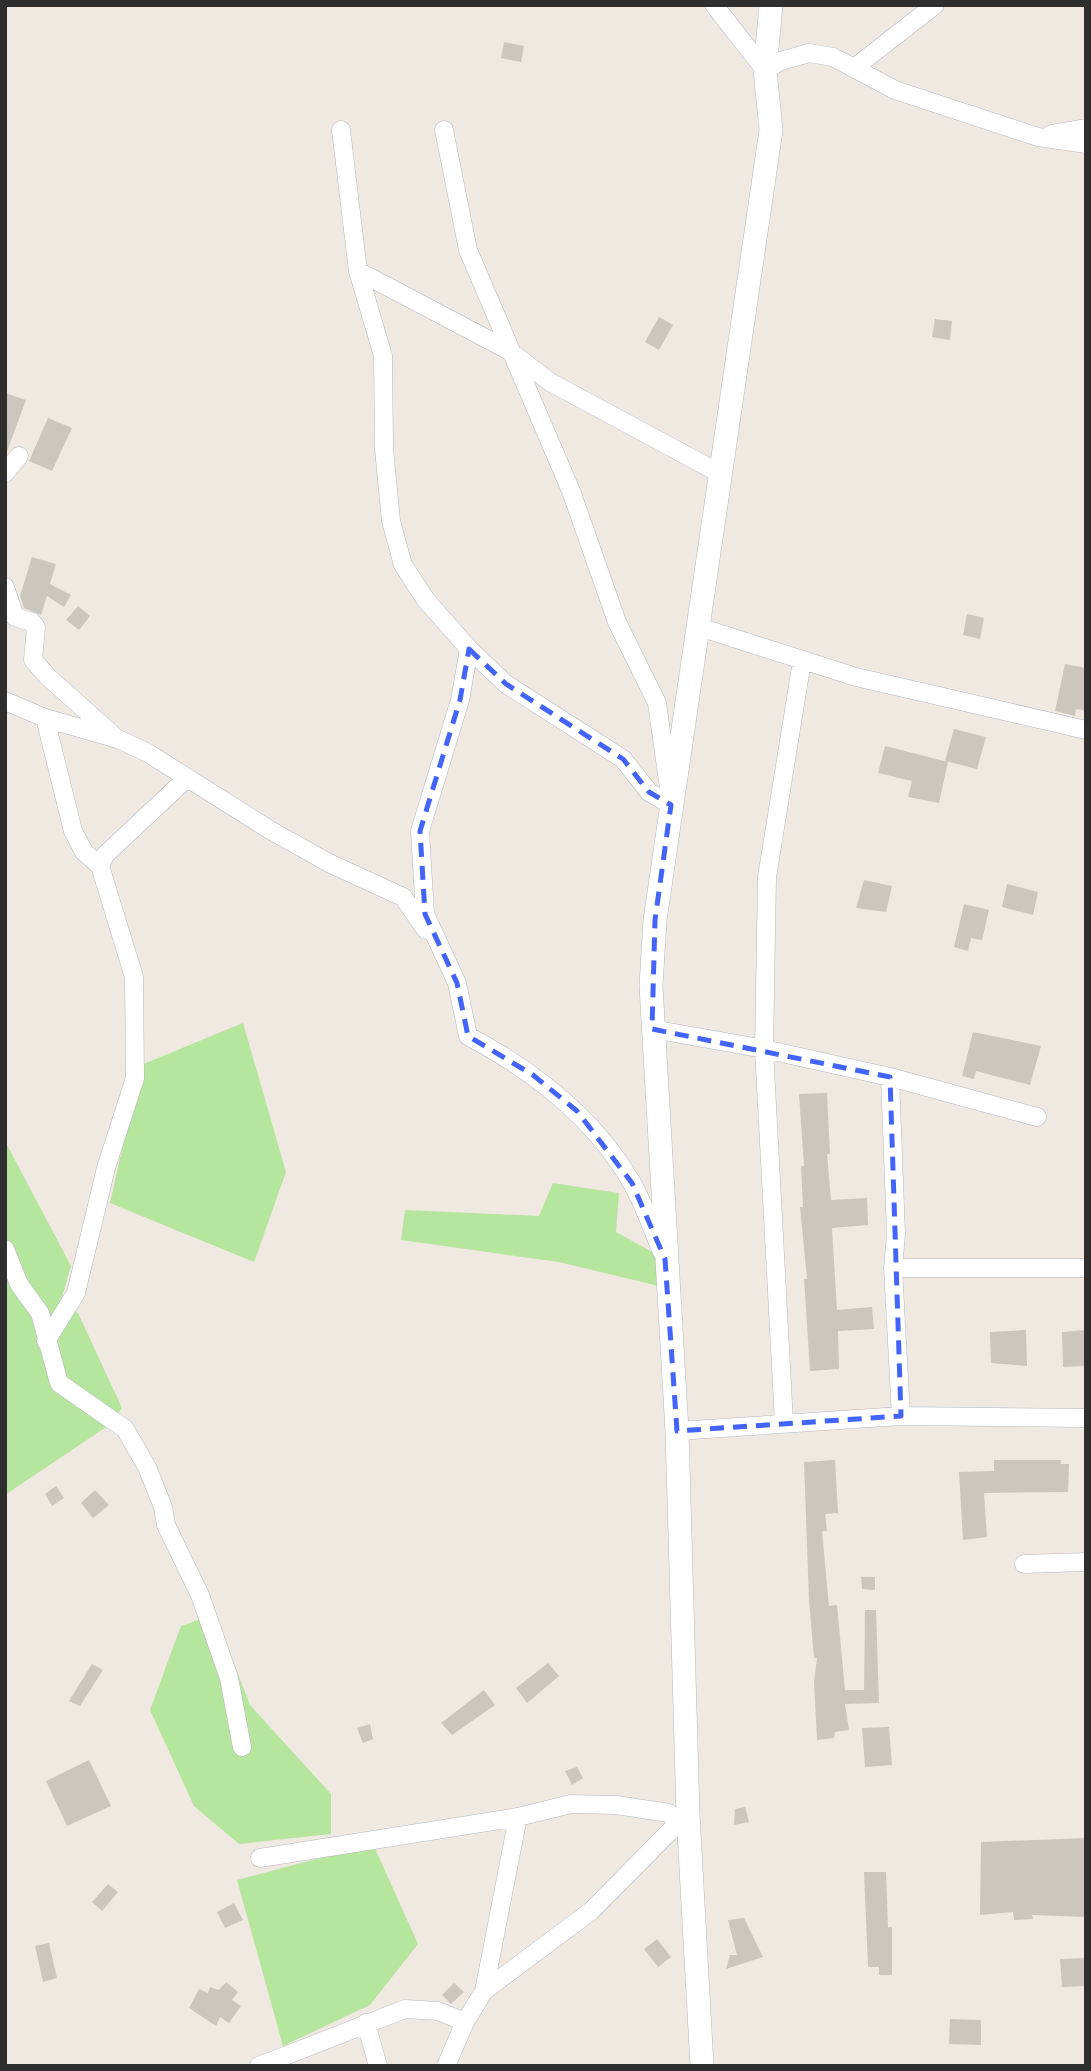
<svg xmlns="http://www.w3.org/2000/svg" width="1091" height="2071" font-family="'Nunito Sans',sans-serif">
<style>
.green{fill:#b6e59e}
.building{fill:#cbc7bf}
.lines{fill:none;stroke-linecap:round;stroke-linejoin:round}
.minor-casing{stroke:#b4b7c1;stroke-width:19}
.tertiary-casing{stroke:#b4b7c1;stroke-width:24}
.minor{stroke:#fff;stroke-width:18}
.tertiary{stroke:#fff;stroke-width:23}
.marked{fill:none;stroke:#4264fb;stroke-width:5;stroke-dasharray:14 9;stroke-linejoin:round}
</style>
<rect width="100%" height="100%" fill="#efe9e1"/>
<!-- green -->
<path class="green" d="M243 1023 286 1172 254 1262 110 1203 141 1065Z
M5 1141 71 1266 61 1301 78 1313 122 1408 112 1423 5 1495Z
M553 1183 619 1193 616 1232 665 1259 667 1288 559 1262 401 1240 405 1210 539 1216Z
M215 1614 250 1705 331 1794V1834L239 1844 194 1806 150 1710 181 1626Z
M373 1844 418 1944 370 2005 283 2046 237 1880Z"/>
<!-- building -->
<path class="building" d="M504 42 524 46 521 62 501 58Z
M659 317 673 325 659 350 645 342Z
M935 319 952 321 950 340 932 337Z
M5 393 26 400 6 454H5Z
M48 418 72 428 52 471 29 461Z
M32 557 56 564 50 584 71 595 64 607 47 596 41 615 24 608 20 596Z
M78 606 90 616 79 630 66 620Z
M967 614 984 618 980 639 963 635Z
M1065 664 1086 668V711L1076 709 1075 716 1055 711Z
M954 729 986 737 977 769 945 761Z
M885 746 948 762 939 803 908 797 912 781 878 773Z
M864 880 892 886 886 912 856 908Z
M1007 884 1038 892 1033 915 1002 907Z
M964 904 989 910 982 940 971 938 968 951 954 947Z
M973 1032 1041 1046 1030 1085 976 1071 974 1079 962 1076Z
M827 1093 830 1154H827L831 1200 867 1198 868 1225 832 1228 837 1310 872 1307 874 1329 838 1331 839 1369 810 1371 804 1279H807L800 1207H803L801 1166H804L799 1094Z
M1026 1330 1027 1366 991 1363 990 1332Z
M1086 1330V1366L1063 1367 1062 1332Z
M835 1460 838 1513 825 1514 827 1531H822L829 1606 837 1605 845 1690H864L865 1610H876L879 1703 845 1704 849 1730 835 1732 834 1738 817 1740 814 1682 817 1658H814L809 1600 804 1462Z
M994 1460H1061V1464H1069L1068 1492 984 1493 987 1537 963 1540 959 1472 994 1471Z
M56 1486 64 1498 52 1506 45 1494Z
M95 1490 109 1505 93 1518 81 1503Z
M861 1577H875V1590L862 1589Z
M548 1663 559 1676 527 1703 516 1688Z
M92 1664 103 1670 80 1706 69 1701Z
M484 1690 495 1705 452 1735 441 1723Z
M370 1724 373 1739 363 1743 357 1728Z
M889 1727 892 1765 865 1767 862 1728Z
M89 1760 111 1806 67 1826 46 1781Z
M577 1767 583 1778 572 1785 565 1771Z
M745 1807 749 1822 734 1825 735 1809Z
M1086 1838V1917L1032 1915 1033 1919 1014 1920 1013 1912 980 1915 981 1842Z
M864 1872H886L888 1927H892V1975H879V1967H868Z
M108 1884 118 1892 102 1911 92 1902Z
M234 1903 243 1920 225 1928 217 1912Z
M744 1918 763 1957 726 1969 730 1955H737L728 1920Z
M657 1939 671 1957 658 1967 644 1949Z
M49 1943 57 1978 43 1982 35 1946Z
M1086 1958V1986L1062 1987 1060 1959Z
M226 1982 238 1992 232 2000 241 2006 229 2023 220 2017 216 2026 189 2008 199 1989 208 1993 210 1987 219 1990Z
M454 1983 464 1992 451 2004 442 1995Z
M950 2019 981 2020V2045L949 2044Z"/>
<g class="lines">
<!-- minor casing -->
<g class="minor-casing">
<path id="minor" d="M714 5 765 70 781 61 809 53 833 57 895 90 1038 137 1086 144
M854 68 935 5
M341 130 358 271 383 356 384 449 391 521 403 565 426 600 469 649 506 684 623 759 649 792 671 805
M444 130 468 250 571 491 617 622 657 703 669 788
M1051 134 1086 128
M358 271 508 350 550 382 719 473
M5 473 19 456
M5 587 15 617 32 622 36 627 33 660 48 677 113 735
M699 627 856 677 1086 730
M469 649 460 700 420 831 425 914 457 983 468 1036C534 1071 594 1117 632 1183 644 1204 652 1229 662 1252
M5 701 45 718 118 739 148 753 270 830 329 863 403 897 426 930
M45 718 73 831 84 852 100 866
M652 1029 764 1049 767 877 802 661
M890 1077 896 1234 893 1268 901 1416
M5 1249 19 1284 40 1313 59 1383 125 1429 147 1467 163 1507 166 1525 200 1595 229 1678 242 1747
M893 1268H1086
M46 1341 76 1293 106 1168 135 1078 134 977 100 866 105 855 186 779
M784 1423 764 1049 890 1077 1037 1117
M677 1431 901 1416 1086 1418
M1024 1564 1086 1562
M260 1858 518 1817 571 1804 616 1805 669 1813 677 1822
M484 1991 518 1817
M366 2023 378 2066
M259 2066 405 2009 438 2011 465 2022
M446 2066 465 2022 484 1991 591 1911 684 1817"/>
</g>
<!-- tertiary casing -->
<g class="tertiary-casing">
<path id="tertiary" d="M702 2066 688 1814 677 1431 651 986 655 920 771 130 765 70 771 5"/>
</g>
<!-- minor -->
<use href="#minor" class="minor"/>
<!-- tertiary -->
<use href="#tertiary" class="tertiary"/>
</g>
<!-- marked area -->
<path class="marked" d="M469 649 506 684 623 759 649 792 671 805 655 920 652 1029 890 1077 901 1416 677 1431 665 1259 632 1183 577 1111 533 1075 468 1036 457 983 425 914 420 831 460 700Z"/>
<!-- border -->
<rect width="1091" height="2071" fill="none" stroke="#2e2e2e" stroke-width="14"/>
</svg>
